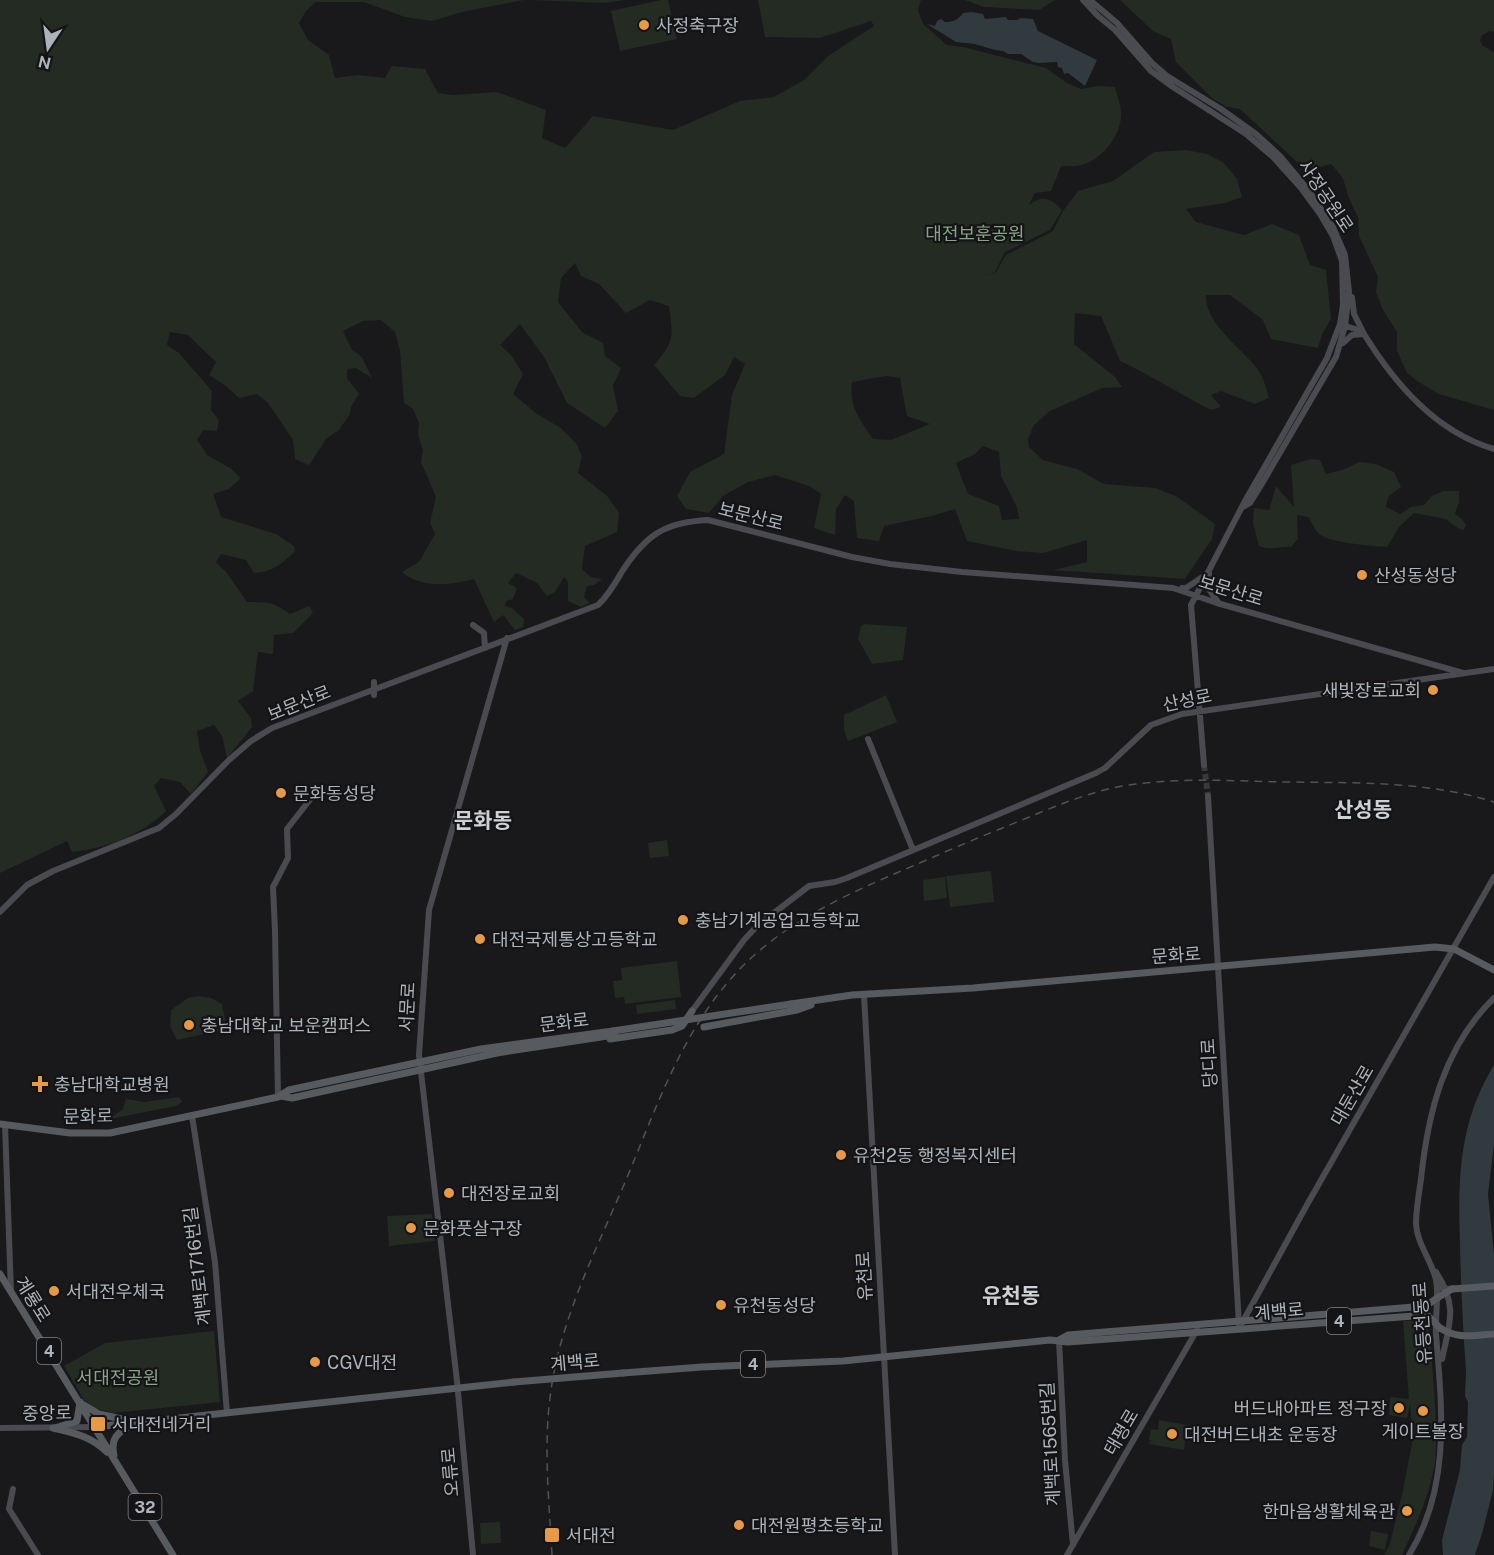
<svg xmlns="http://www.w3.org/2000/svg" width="1494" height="1555" font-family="'Public Sans','Noto Sans KR',sans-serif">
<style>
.green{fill:#232b23;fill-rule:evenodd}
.water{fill:#303a3f}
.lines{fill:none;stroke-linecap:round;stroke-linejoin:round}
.secondary-tunnel{stroke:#36383b;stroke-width:6;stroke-dasharray:6 3;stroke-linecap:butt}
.secondary{stroke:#494b50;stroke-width:6}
.primary{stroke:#575a5f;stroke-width:7}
.rail{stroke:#505257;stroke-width:1.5;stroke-dasharray:8 6;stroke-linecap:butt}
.secondary-bridge{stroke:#494b50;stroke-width:6}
.primary-bridge{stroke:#575a5f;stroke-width:7}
.poi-dot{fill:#e69946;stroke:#141416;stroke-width:2}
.labels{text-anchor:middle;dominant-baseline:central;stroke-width:4.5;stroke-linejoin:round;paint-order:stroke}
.shield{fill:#141416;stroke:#7e8389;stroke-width:1.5}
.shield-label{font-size:16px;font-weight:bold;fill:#acb3ba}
.poi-label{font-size:18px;fill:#acb3ba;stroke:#141416;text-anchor:start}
.street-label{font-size:18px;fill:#acb3ba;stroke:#141416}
.park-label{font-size:18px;fill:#88a385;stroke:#141416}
.quarter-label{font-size:21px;font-weight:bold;fill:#cdd1d6;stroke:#141416}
</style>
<rect width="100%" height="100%" fill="#19191b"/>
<!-- green -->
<path class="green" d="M0 0H524L462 12 432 21 405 17 364 2H316L306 11 299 23 308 40 329 55 335 78 358 75 385 78 392 66 425 69 438 93 453 95 497 92 546 110 542 138 565 148 593 116 673 130 740 101 774 97 804 80 828 56 874 26 871 21 820 38 765 37 758 0H921L918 10 923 24 947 45 963 47 1046 68 1067 83 1081 89 1098 86 1115 87C1117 95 1120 103 1121 111 1123 132 1105 157 1085 164 1078 167 1069 166 1061 166L1051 191 1035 193 1029 205C1042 195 1051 198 1062 210L1050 230 1005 252 995 272 980 278 996 272 1006 255 1053 231 1063 211 1078 191 1113 181 1154 152 1186 150 1207 154 1224 163 1237 179 1242 197 1225 203 1186 209 1196 222 1244 235 1272 224 1299 235 1310 265 1326 270 1331 319 1322 334 1318 348 1271 339 1263 320 1230 295H1206C1205 323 1240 347 1256 367 1263 376 1266 387 1269 398L1255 404 1221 391 1211 395 1221 407 1211 410C1180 394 1152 376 1120 361L1101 316 1075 313 1074 344 1115 377 1122 387 1102 388 1050 411 1034 425 1028 439 1029 447 1043 460 1077 469 1104 484 1155 488 1176 496 1215 524 1212 539 1185 579 1053 570 1087 562V540L1043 553 1016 551 967 541 955 509 932 516 884 526 879 541 857 538 854 501 845 495 836 509 835 535 814 528 821 494 809 486 775 475 748 482 723 496 709 513 686 509 677 496 690 472 724 454 732 395 745 364 734 357 725 375 694 398 680 396 654 365C675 341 673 337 669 306L650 300 626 313 599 284 581 276 575 263 561 278 558 302 582 332 603 343 605 356 621 368 613 386 618 411 605 428 567 403 544 357 520 324 500 345 511 355 523 374 513 394 537 414 561 428 576 443 582 456 578 473 607 496 619 513 617 532 585 546 582 569 591 577 602 579 594 585 587 586 584 597 590 603 581 607 568 601V582L564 577 555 592 547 596 537 583 516 573 508 583 517 588 513 599 506 601 505 606 512 608 524 619 523 627 515 630 503 615 494 622 474 579C451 585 422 589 402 572L419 562 435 534 430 523 436 497 421 462 423 450 418 435 419 423 413 409 404 403 400 351 395 332 381 320 363 321 343 331 352 350 362 357 372 378 356 368 347 369V378L359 394 351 407 350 414 339 430 326 439 309 465 295 459 293 440 268 403 257 394 239 398 226 386 209 375 216 362 188 335 170 332 167 345 179 353 212 391 211 410 219 420 217 431 203 430 197 440 207 455 230 468 241 478 229 489 213 494 221 517 276 534 294 546 295 551C282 564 273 572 254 573L246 560 221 554 216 562 227 573 247 602C267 602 274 602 290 614L309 606 313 613 293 633 274 635 273 654 258 652 253 691 238 701 251 718 252 727 227 758 222 736 214 725 197 731 200 750 208 772 191 794 180 782 161 778 154 786 166 811C143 834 105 849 72 852L67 841 0 873ZM886 376 900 378 907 416 930 424 891 440 873 439C860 419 849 408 852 382ZM983 446 999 452 1001 476 1017 507 1019 519 1002 520 999 506 968 494 956 463 975 454Z
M528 0H624L605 3Z
M661 0H668L677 39 620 51 611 11Z
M965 0H1055L1039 10 984 7Z
M1120 0H1494V32L1490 31 1482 35 1480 41 1483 46 1494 52V410L1439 394 1417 381 1407 373 1397 351V332L1383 310 1376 292 1378 277 1359 236 1358 218 1348 196 1343 178 1331 164 1314 169 1297 162 1240 109 1227 107 1213 99 1176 62 1171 39 1153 31Z
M1311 459 1320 460 1326 474 1345 469 1359 462 1376 464 1394 472 1401 487 1388 497 1386 507 1400 514 1411 507 1424 505 1432 496 1443 491H1459V502L1455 514 1462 519 1466 525 1463 530 1456 527 1446 519 1414 513 1399 527 1387 547C1373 546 1327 543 1318 533 1314 529 1312 522 1308 517L1297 515 1298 539 1291 547C1280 546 1270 551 1259 546L1253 523 1254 508 1269 510 1276 486 1294 507 1291 465Z
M864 624 907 627 903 660 872 664 858 639 861 626Z
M886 695 897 722 848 741 844 730V715Z
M667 840 669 856 650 858 648 843Z
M991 871 994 902 950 907 946 876Z
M945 877 947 898 924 901 923 880Z
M677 961 681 997 625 1004 624 997 615 998 613 981 622 980 621 968Z
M199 996 211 998 222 1004 227 1029 177 1040 170 1026 171 1010 188 998Z
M675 1000 676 1009 637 1014 636 1005Z
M179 1097 182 1102 176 1106 100 1121 80 1122 83 1110 113 1116 123 1109 126 1099 144 1102Z
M432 1214 435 1241 389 1246 387 1216Z
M1426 1320 1430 1335C1432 1371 1437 1409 1436 1446 1436 1483 1417 1522 1402 1555H1384L1390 1544 1403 1490 1413 1438 1410 1404 1407 1418 1389 1415 1390 1397 1409 1399 1403 1321Z
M214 1331 220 1402 113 1413 95 1408 84 1400 64 1366 105 1343Z
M1159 1420 1187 1425 1184 1450 1149 1444 1150 1441 1156 1442 1149 1440 1151 1429 1158 1430Z
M500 1522 501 1543 481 1544 480 1523Z
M1371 1531 1388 1534 1385 1550 1369 1546Z"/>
<!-- water -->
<path class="water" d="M972 12 983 14 985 19 1006 17 1008 20H1017L1021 18 1033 19 1038 31 1097 60 1085 86 1068 73 1064 74 1062 68 1058 67 1057 62 1039 63 1033 62 1021 54H1008L1003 51 995 50 975 44 956 42 927 24 935 26 937 21 941 19 945 22C953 22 958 20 963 13Z
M1494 1065V1144L1488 1194 1494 1254V1474L1493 1490 1483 1530 1475 1555H1443L1442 1540 1460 1470 1462 1445 1467 1437 1468 1402 1465 1396 1466 1371C1463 1330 1461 1288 1460 1247 1458 1180 1458 1124 1494 1065Z"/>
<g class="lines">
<!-- secondary-tunnel -->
<path class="secondary-tunnel" d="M1204 765 1208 796"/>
<!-- secondary -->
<path class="secondary" d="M1083 0 1098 16 1115 30 1151 71 1173 87 1246 134 1273 157 1301 188 1320 214 1333 236 1342 261 1343 305 1340 324 1327 358 1245 501 1191 605 1204 765
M1090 0 1117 23 1152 63 1167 76 1221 109 1256 134 1280 156 1309 191 1333 227 1345 255 1349 292 1345 326 1336 357 1260 487 1250 503 1243 507
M1343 325 1358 330 1364 334C1395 384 1436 432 1494 449
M1343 343 1352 335 1364 334 1354 314 1352 297
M1209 573 1210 591 1218 602
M1182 588H1186L1204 576
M473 625 484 633 485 648
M868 739 913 850
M1208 796 1239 1325
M0 912 27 885 53 871 159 828 176 814 229 760 251 741 272 728 598 605C609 595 615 583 623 570 646 535 665 522 708 520L852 557 890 564 962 572 1173 588 1217 603 1463 673
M864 995 895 1555
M692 1011 744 940 757 926 809 886 835 882 847 878 1096 773 1105 768 1151 725 1182 714 1494 669
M278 1097 275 931 273 887 288 858 287 829 312 797
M192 1116 215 1262 227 1413
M5 1125 11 1292
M1436 1272C1458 1306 1450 1322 1442 1359
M1242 1323 1308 1203 1494 877
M1059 1340 1065 1460 1073 1545
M0 1428 95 1427
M13 1489 9 1509 38 1555
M473 1555 457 1381 419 1055 429 910 507 638
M1067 1555 1197 1330
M1409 1555C1451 1487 1442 1410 1436 1334 1435 1316 1439 1298 1436 1280 1432 1261 1417 1244 1416 1224 1416 1209 1419 1194 1421 1179 1428 1112 1444 1047 1494 998"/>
<!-- primary -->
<path class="primary" d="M791 1004 852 995 973 988 1435 947 1454 949 1494 970
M704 1027 797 1010 811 1005
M610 1039 672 1030 682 1026 692 1011
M281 1096 292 1098 497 1053 614 1035
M0 1124 70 1133H110L278 1097 289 1090 481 1049 613 1031
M0 1274 173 1555
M1452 1289 1494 1286
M1059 1340 1068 1335 1426 1306 1437 1298
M623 1373 702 1367 843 1361 1050 1340 1068 1342 1427 1315 1440 1328
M82 1404 99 1414 131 1421
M95 1427 514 1382
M53 1428C74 1433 91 1436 107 1452
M55 1428 77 1421 80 1402
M114 1455C110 1438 118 1432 132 1425"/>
<!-- rail -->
<path class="rail" d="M552 1555C549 1500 543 1445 551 1390 561 1319 595 1252 623 1187 655 1112 680 1033 737 972 782 924 841 897 901 871 934 857 967 842 1000 829 1040 813 1080 794 1122 786 1177 777 1232 781 1287 782 1357 783 1427 781 1494 802"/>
<!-- secondary-bridge -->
<path class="secondary-bridge" d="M374 695V682
M1437 1288 1452 1289"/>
<!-- primary-bridge -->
<path class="primary-bridge" d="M613 1031 791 1004
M1437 1298 1452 1289
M1440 1328C1459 1340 1473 1335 1494 1334
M514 1382 623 1373"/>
</g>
<!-- markers -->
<g class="poi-dot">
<circle cx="644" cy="25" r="6"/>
<circle cx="1362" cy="575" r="6"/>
<circle cx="1433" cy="690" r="6"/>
<circle cx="281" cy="793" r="6"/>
<circle cx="683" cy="920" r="6"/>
<circle cx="480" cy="939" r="6"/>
<circle cx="189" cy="1025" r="6"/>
<path d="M37 1075h6v6h6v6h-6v6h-6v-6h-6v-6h6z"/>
<circle cx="841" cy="1155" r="6"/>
<circle cx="449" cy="1193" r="6"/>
<circle cx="411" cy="1228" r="6"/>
<circle cx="54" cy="1291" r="6"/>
<circle cx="721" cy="1305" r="6"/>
<circle cx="315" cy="1362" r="6"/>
<circle cx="1399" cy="1408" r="6"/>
<circle cx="1423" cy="1411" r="6"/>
<rect x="90" y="1416" width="16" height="16" rx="3"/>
<circle cx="1172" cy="1434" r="6"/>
<circle cx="1407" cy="1511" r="6"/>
<circle cx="739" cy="1525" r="6"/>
<rect x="544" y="1527" width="16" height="16" rx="3"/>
</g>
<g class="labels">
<!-- shield labels -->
<g class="shield">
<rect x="1327" y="1308" width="24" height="26" rx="4.5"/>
<rect x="37" y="1338" width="24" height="26" rx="4.5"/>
<rect x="741" y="1351" width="24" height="26" rx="4.5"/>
<rect x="128.5" y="1494" width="33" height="26" rx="4.5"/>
</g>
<g class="shield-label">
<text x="1339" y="1321">4</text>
<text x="49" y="1351">4</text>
<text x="753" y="1364">4</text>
<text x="145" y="1507">32</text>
</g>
<!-- poi labels -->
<g class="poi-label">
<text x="656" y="25">사정축구장</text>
<text x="1374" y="575">산성동성당</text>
<text x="1421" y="690" text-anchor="end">새빛장로교회</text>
<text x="293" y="793">문화동성당</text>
<text x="695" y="920">충남기계공업고등학교</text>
<text x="492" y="939">대전국제통상고등학교</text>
<text x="201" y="1025">충남대학교 보운캠퍼스</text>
<text x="54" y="1084">충남대학교병원</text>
<text x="853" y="1155">유천2동 행정복지센터</text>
<text x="461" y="1193">대전장로교회</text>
<text x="423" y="1228">문화풋살구장</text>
<text x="66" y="1291">서대전우체국</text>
<text x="733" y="1305">유천동성당</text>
<text x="327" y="1362">CGV대전</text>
<text x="1387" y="1408" text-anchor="end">버드내아파트 정구장</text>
<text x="112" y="1424">서대전네거리</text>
<text x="1423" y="1431" text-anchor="middle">게이트볼장</text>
<text x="1184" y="1434">대전버드내초 운동장</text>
<text x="1395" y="1511" text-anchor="end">한마음생활체육관</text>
<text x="751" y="1525">대전원평초등학교</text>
<text x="566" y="1535">서대전</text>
</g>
<!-- street labels -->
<g class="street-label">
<text transform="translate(1326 196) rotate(56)">사정공원로</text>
<text transform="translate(751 516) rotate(14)">보문산로</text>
<text transform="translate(1231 590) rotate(17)">보문산로</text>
<text transform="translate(1187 700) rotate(-12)">산성로</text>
<text transform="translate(299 703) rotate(-22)">보문산로</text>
<text transform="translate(1176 955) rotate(-4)">문화로</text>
<text transform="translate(407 1007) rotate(-87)">서문로</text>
<text transform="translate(564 1022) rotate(-7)">문화로</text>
<text transform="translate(1209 1063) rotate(-93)">당디로</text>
<text transform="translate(1352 1095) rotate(-60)">대둔산로</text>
<text transform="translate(88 1116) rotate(-1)">문화로</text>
<text transform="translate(197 1266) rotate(-97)">계백로1716번길</text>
<text transform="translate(864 1276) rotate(-93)">유천로</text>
<text transform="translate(33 1299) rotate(58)">계룡로</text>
<text transform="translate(1279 1311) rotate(-5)">계백로</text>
<text transform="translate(1422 1323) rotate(-94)">유등천동로</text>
<text transform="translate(575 1362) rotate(-5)">계백로</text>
<text transform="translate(47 1413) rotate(-1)">중앙로</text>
<text transform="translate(1121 1432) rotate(-60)">태평로</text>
<text transform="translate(1050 1444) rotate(-93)">계백로1565번길</text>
<text transform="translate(450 1472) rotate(-95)">오류로</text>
</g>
<!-- park labels -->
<g class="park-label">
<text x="975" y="233">대전보훈공원</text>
<text x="118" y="1377">서대전공원</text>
</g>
<!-- quarter labels -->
<g class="quarter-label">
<text x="1363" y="809">산성동</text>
<text x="483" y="820">문화동</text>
<text x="1011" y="1295">유천동</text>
</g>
</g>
<!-- north arrow -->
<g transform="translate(48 48) rotate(193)" stroke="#141416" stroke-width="4.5" paint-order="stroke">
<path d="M0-4.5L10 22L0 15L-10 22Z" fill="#acb3ba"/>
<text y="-9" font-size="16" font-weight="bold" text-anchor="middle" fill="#acb3ba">N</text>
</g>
</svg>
